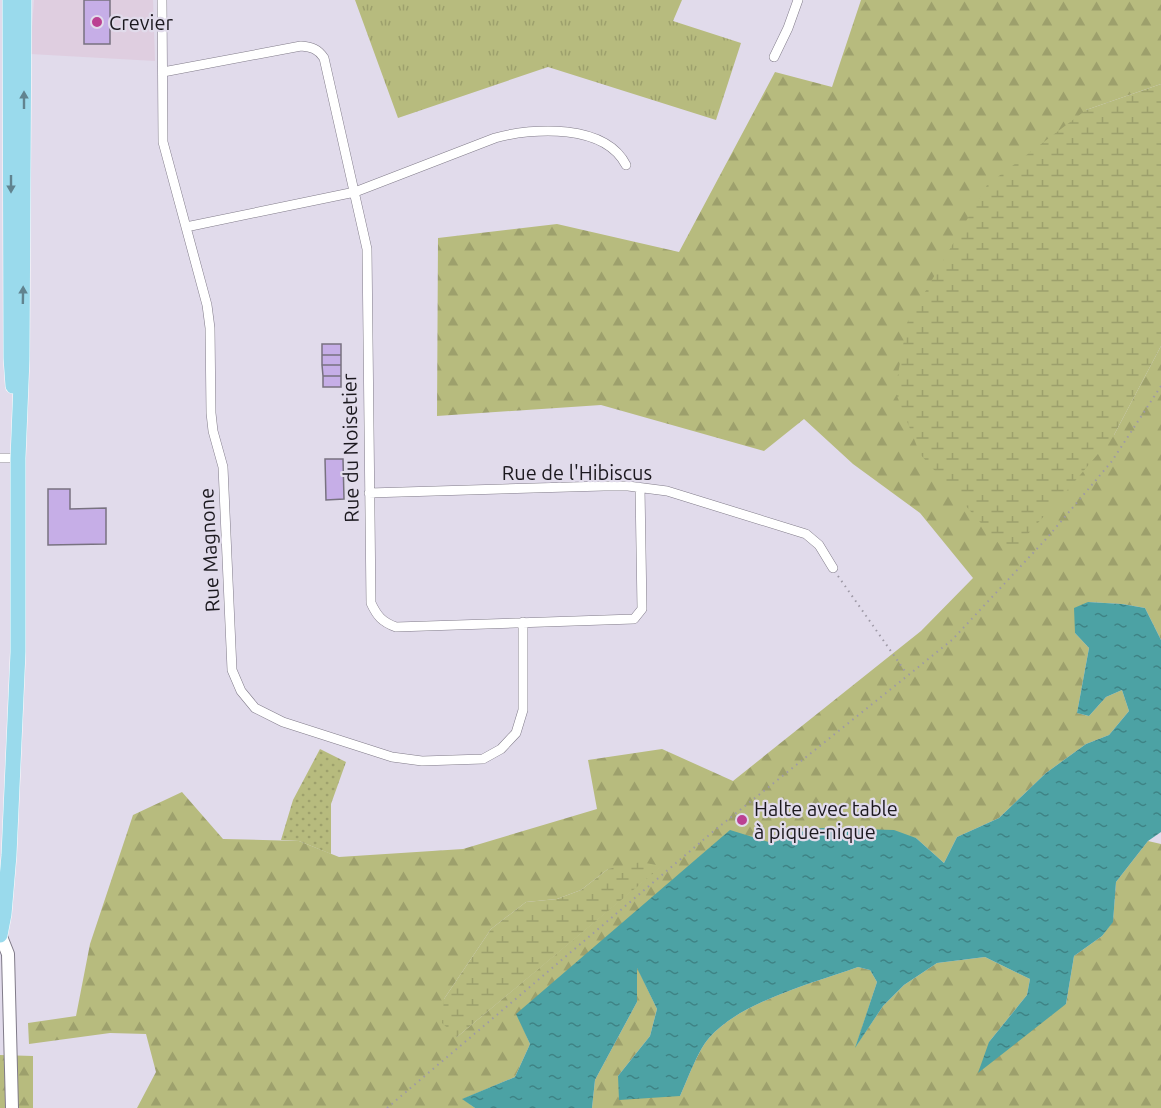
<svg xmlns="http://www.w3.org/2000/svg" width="1161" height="1108" font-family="Ubuntu,sans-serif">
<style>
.commercial{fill:#dfcee0}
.grass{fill:url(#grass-tufts)}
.forest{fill:url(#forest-firs);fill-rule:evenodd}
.wetland{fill:url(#wetland-marsh)}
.park{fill:url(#park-dots)}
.water{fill:url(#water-ripples)}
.building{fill:#c6aee7;stroke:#787280;stroke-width:1.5}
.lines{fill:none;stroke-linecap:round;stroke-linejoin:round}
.minor-casing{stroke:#807b89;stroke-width:10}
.tertiary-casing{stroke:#807b89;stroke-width:14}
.primary-casing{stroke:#fff;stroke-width:16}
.path{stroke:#9e99a6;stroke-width:2;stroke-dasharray:1.5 4.5;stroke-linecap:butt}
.minor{stroke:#fff;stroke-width:9}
.tertiary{stroke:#fff;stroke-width:12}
.primary{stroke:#9adaec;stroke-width:15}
.oneway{fill:#61838f}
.poi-dot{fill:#bb4192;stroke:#e1dbeb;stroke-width:2}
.labels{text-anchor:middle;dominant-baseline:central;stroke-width:4.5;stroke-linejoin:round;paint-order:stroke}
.poi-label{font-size:20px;fill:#1b181e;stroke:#e1dbeb;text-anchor:start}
.street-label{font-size:20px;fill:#1b181e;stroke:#e1dbeb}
</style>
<defs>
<pattern id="grass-tufts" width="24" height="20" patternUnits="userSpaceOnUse" patternTransform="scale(1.5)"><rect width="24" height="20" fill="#b7bb7e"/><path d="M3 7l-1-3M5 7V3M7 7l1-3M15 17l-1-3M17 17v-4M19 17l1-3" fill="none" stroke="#9da06c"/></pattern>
<pattern id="forest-firs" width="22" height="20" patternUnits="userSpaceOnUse" patternTransform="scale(1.5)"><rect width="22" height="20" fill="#b7bb7e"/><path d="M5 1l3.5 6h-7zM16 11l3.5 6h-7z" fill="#9da06c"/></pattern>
<pattern id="wetland-marsh" width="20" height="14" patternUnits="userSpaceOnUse" patternTransform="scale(1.5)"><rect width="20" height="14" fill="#b7bb7e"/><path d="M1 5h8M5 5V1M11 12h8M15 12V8" fill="none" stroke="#9da06c"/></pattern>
<pattern id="park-dots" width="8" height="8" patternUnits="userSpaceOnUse" patternTransform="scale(1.5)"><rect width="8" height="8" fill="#b7bb7e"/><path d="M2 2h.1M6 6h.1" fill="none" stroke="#9da06c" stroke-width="1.8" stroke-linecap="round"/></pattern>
<pattern id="water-ripples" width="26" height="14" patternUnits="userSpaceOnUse" patternTransform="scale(1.5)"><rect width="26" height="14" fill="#4ca2a4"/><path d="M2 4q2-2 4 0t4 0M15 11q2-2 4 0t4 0" fill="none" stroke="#3e8385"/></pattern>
</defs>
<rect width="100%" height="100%" fill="#e1dbeb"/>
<!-- commercial -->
<path class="commercial" d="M34 0H153L155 61 30 54Z"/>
<!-- grass -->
<path class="grass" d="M355 0H682L673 21 741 43 716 120 548 67 398 118Z"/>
<!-- forest -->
<path class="forest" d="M861 0H1161V84L1086 110 1114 435 1161 346V640L1145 608 1122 604 1088 602 1075 633 1089 648 1077 713 1089 716 1106 697 1122 690 1129 711 1109 735 1086 744 1046 773 999 818 957 837 944 863 916 838 806 830 772 843 517 1014 530 1044 515 1077 463 1099 475 1108H137L156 1072 146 1034 110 1033 29 1044 28 1023 76 1016 90 944 133 815 182 792 223 839 299 841 339 857 463 849 597 809 588 760 662 749 733 781 921 631 973 578 920 513 853 464 804 419 764 451 601 405 437 416 438 238 557 224 679 252 775 72 832 87ZM661 866 457 1037 444 999 491 929 526 902 557 899 581 890 608 869Z
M1148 841 1161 844V1108H592L595 1080 637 1002V967L657 1009 650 1036 618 1076 680 1096C688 1079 697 1052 709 1038 740 1002 813 983 858 967L870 970 877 982 856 1046 883 1006 904 985 937 963 985 957 1030 979 1027 995 989 1042 1066 1004 1074 956 1102 936 1113 921 1116 882Z
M0 1055 33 1056V1108H0Z"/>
<!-- wetland -->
<path class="wetland" d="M1161 84V346L1114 435 1064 494 1009 555 920 454 895 391 907 323 987 185 1086 110Z
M640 862 662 866 457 1037 442 1023 444 999 491 929 526 902 557 899 581 890 608 869Z"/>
<!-- park -->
<path class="park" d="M320 749 346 762 331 804V854L299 841 281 840 293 800Z"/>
<!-- water -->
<path class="water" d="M1088 602 1122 604 1145 608 1161 640V832L1148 841 1116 882 1113 922 1102 936 1074 956 1066 1004 978 1073 989 1042 1027 995 1030 979 985 957 937 963 904 985 883 1006 855 1048 877 982 870 970 858 967C813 983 740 1002 709 1038 697 1052 688 1079 680 1096L619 1100 618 1076 650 1036 657 1009 637 968V1002L595 1080 592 1108H475L462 1099 515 1077 530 1044 516 1014 730 830 772 843 806 830 822 828 894 830 916 838 944 863 957 837 999 818 1046 773 1086 744 1109 735 1129 711 1122 690 1106 697 1089 716 1077 713 1089 648 1075 633 1074 608Z"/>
<!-- building -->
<path class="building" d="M84 0H110V44H84Z
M322 344H341V355H322Z
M322 355H341V365H322Z
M322 365H341V376H323Z
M323 376H341V387H323Z
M325 459H343L344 499 326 500Z
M48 489H70V509L106 508V544L48 545Z"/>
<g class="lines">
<!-- minor casing -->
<g class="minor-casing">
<path id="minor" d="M162 0 163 142 207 305 210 328 211 413 213 431 223 467 232 670 241 691 255 708 283 722 392 757 422 761 483 759 501 749 516 733 523 710V622
M774 57 788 28 798 0
M163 72 301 46C312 47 318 49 324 58L367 249 371 603C377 616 382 622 396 627L634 619 642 609 640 488
M186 227 355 192 495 138C534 127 605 124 626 165
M0 458H18
M369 493 604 486H628L667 491 806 534 819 545 833 568"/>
</g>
<!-- tertiary casing -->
<g class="tertiary-casing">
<path id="tertiary" d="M0 934 8 954 12 1108"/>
</g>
<!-- primary casing -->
<g class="primary-casing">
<path id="primary" d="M10 0 11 358 13 386
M0 935 4 914 9 855 18 652V458L22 359 24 0"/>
</g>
<!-- path -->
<path class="path" d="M838 576 907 674
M387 1108 715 830 952 640 1047 538 1112 461 1161 386"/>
<!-- minor -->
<use href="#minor" class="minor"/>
<!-- tertiary -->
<use href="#tertiary" class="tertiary"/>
<!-- primary -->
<use href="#primary" class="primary"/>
</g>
<!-- one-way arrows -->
<defs><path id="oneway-solid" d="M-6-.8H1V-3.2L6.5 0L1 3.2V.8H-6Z" transform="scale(1.5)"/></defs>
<g class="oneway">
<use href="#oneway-solid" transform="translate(24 100) rotate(-90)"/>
<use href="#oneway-solid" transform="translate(11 184) rotate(90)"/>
<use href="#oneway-solid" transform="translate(23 295) rotate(-89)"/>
</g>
<!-- markers -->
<g class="poi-dot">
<circle cx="97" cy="22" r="6"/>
<circle cx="742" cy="820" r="6"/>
</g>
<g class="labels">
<!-- poi labels -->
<g class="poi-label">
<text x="109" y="22">Crevier</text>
<text x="754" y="808">Halte avec table<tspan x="754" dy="23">à pique-nique</tspan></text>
</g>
<!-- street labels -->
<g class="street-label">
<text transform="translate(350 448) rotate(-91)">Rue du Noisetier</text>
<text x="577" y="472">Rue de l'Hibiscus</text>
<text transform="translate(209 550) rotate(-93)">Rue Magnone</text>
</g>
</g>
</svg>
